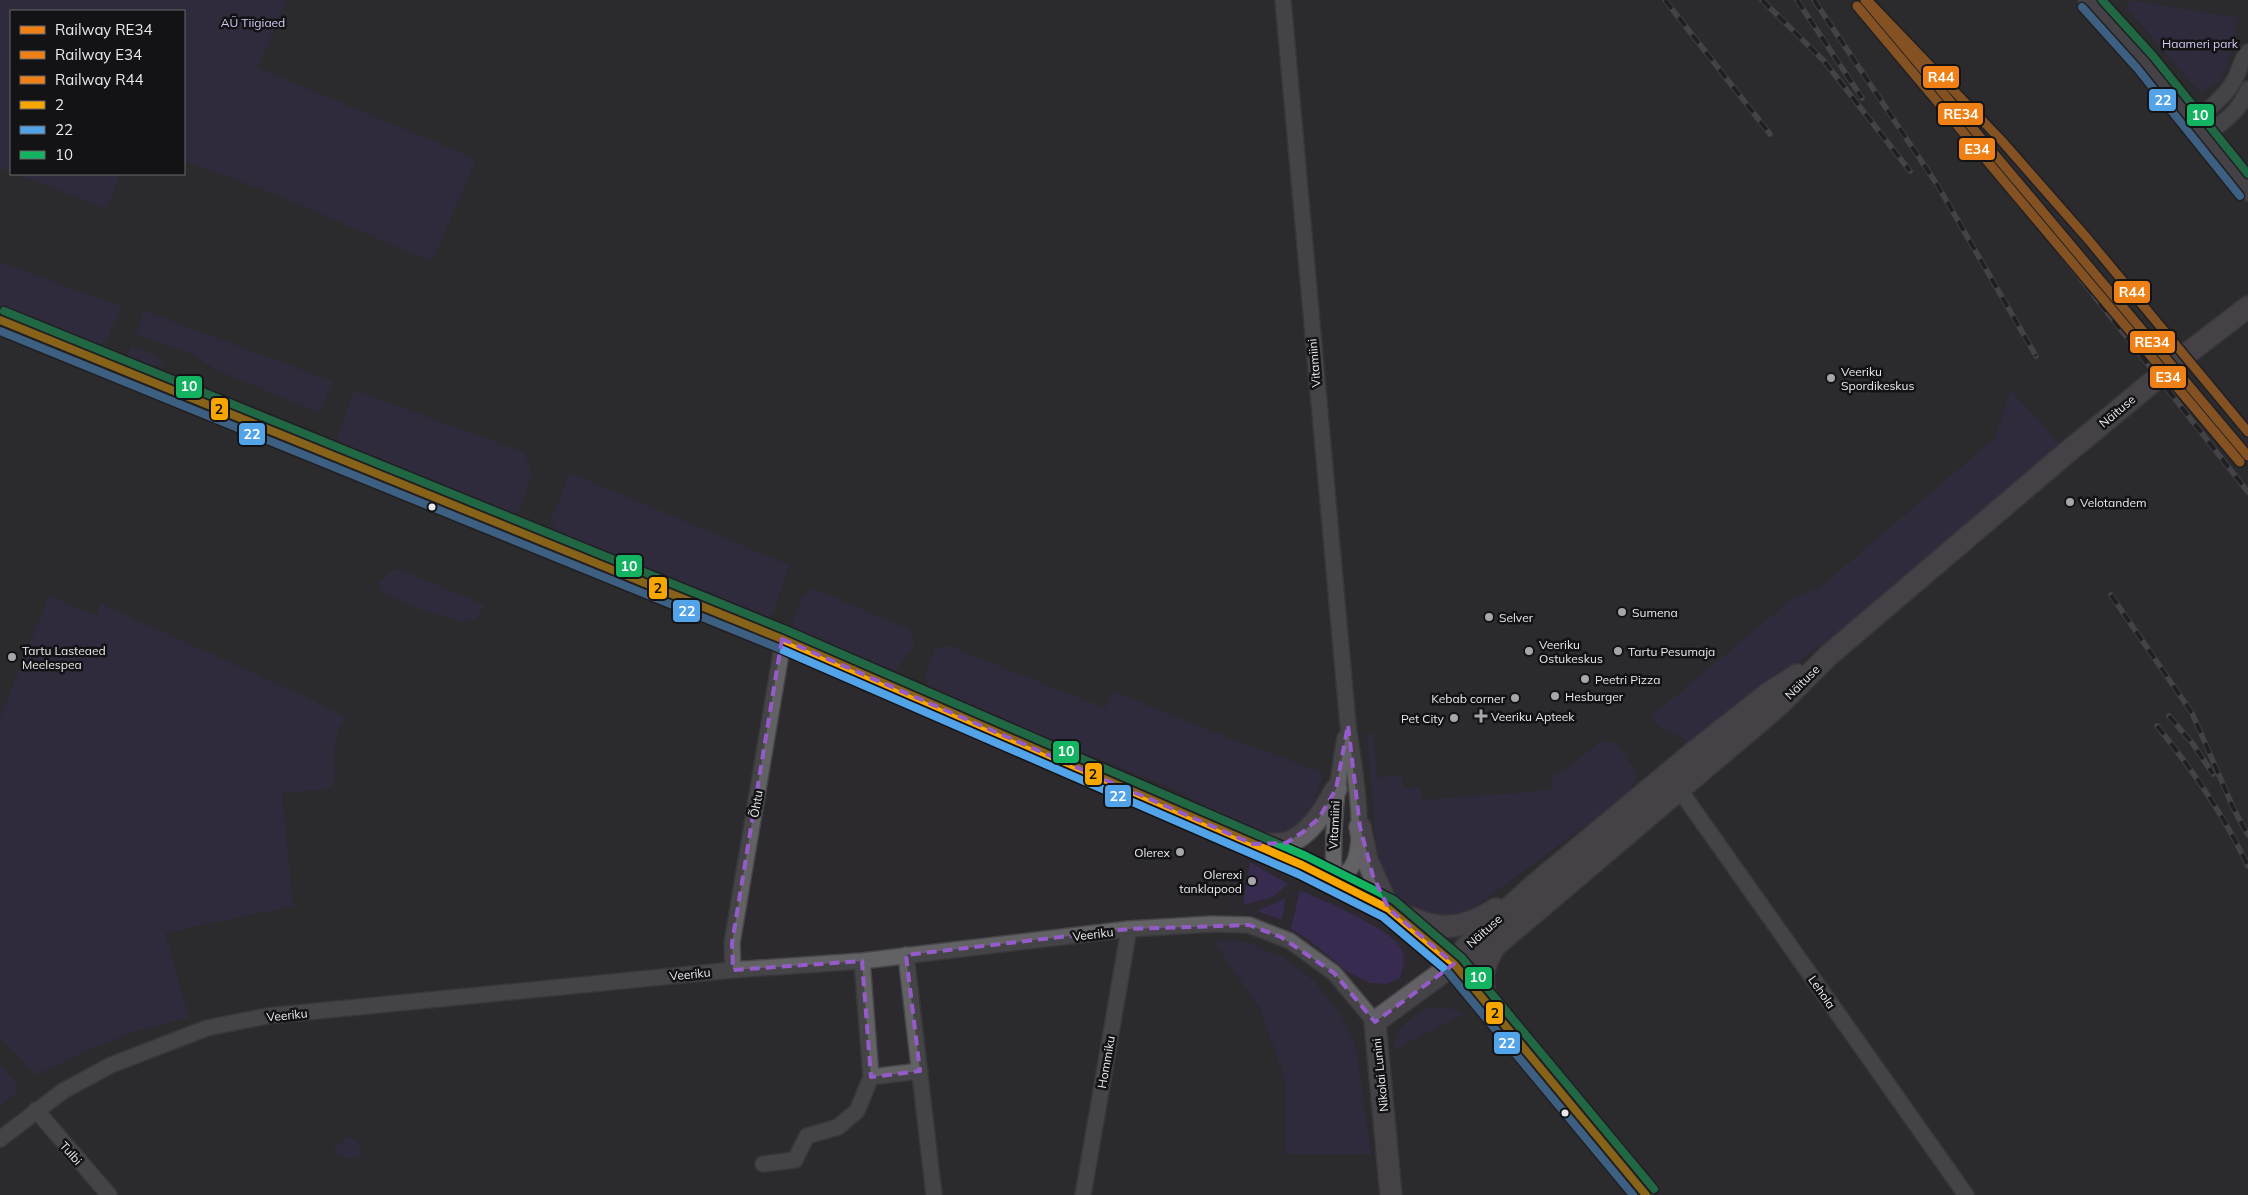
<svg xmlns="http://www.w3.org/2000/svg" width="2248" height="1195" font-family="Mulish,sans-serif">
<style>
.green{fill:#372b50}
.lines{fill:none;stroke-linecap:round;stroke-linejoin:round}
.street-casing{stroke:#474649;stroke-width:18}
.secondary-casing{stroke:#474649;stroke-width:24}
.street{stroke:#626264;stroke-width:15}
.secondary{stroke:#626065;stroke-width:21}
.rail-casing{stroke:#626164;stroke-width:5.5}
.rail{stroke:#131215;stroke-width:4;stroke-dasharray:11;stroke-linecap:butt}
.bus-1-casing{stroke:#131215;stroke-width:11}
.bus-2-casing{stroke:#131215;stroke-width:11}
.bus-3-casing{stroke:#131215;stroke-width:11}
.bus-1{stroke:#f7a600;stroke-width:8}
.bus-2{stroke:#53a3e8;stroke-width:8}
.bus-3{stroke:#13b361;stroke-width:8}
.rail-1-casing{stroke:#131215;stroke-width:12}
.rail-2-casing{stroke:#131215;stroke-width:12}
.rail-3-casing{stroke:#131215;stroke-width:12}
.rail-1{stroke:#ef8016;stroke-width:9}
.rail-2{stroke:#ef8016;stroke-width:9}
.rail-3{stroke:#ef8016;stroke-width:9}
.marked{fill:none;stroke:#965bca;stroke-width:4;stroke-dasharray:10 6;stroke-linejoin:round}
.poi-dot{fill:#a7a6aa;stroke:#131215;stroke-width:2}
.bus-dot{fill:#e9e8ec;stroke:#131215;stroke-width:2}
.labels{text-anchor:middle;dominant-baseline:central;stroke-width:5;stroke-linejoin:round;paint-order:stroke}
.park-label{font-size:12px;fill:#d6caf7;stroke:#131215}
.street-label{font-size:12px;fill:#e9e8ec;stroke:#131215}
.poi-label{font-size:12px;fill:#e9e8ec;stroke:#131215;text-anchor:start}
.line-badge{stroke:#131215;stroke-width:2}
.badge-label{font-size:14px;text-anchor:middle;font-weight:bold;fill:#fff}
.pale-badge-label{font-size:14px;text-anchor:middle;font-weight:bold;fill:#111}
</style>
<rect width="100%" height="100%" fill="#2c2a2e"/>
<!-- green -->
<path class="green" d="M0 0H286L258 68 476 159 432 262 273 193 184 161V11H11V172L0 168Z
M2130 0 2238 18 2227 67 2219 82 2200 92 2126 7Z
M16 174H120L107 208Z
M0 262 122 307 105 342 96 347 0 307Z
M144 311 332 381 320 413 216 370 196 356 136 334Z
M131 346 155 355 165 366 135 363 128 355Z
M354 390 525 453 532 475 520 509 511 515 343 450 338 436Z
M2011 390 2060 445 1851 622 1692 743 1662 728 1651 717 1792 599 1821 587 1995 438Z
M570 473 789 565 773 614 763 618 557 534 551 520Z
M393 570H401L484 605 476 619 462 622 424 611 384 593 380 589 379 583Z
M814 589 910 630 914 646 894 672 795 632 793 622 802 596Z
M49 596 97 616 101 604 304 696 346 718C331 733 335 761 335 782L327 789 282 793 293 906 165 933 189 1018C131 1029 89 1049 36 1075L0 1037V718Z
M949 646 1105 708 1113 691 1205 729 1319 771 1322 780 1309 812 1286 834 1262 836 1232 822 1177 790 1069 748 929 686 925 674 936 649Z
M1373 733 1377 777 1401 776 1403 788 1420 787 1422 800 1551 790 1553 775 1567 769 1602 740 1617 744 1637 774 1629 794 1463 915 1445 918 1419 912 1394 894 1378 865 1367 734Z
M1250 862 1288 884 1273 897 1243 905Z
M1300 890C1322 900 1390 928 1401 948 1406 959 1403 967 1400 978L1386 984 1370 983 1348 972 1309 940 1291 929Z
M1286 898 1282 920 1257 911Z
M1231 939 1254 945 1282 957 1314 981 1340 1014 1356 1047 1371 1154H1285L1286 1081 1259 1006 1213 941Z
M1429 1008H1449L1465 1013 1393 1051C1394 1028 1410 1017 1429 1008Z
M0 1064 16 1083 17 1092 0 1107Z
M349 1137 354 1139 363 1152 357 1158 340 1157 333 1150 345 1139Z"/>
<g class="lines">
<!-- street casing -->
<g class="street-casing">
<path id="street" d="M1283 0 1348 725C1352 755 1370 846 1350 869 1346 873 1339 877 1334 880
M2193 120C2208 111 2225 96 2234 81 2240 71 2240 60 2248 52
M2205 135C2224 122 2240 111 2248 89
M1677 780 1679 789 1966 1195
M1334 880C1332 831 1336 786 1345 738
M906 955 934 1195
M1454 964 1646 1195
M733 970 732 943 780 659 782 639
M871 1077 920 1071
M36 1110 109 1195
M0 1139 63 1091 111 1065 207 1028 267 1016 733 970 862 961 1129 929 1213 924 1249 925 1290 941 1334 973 1375 1022
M763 1164 795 1160 807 1136 838 1127 857 1111 871 1077 862 961
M1083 1195 1129 929"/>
</g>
<!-- secondary casing -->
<g class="secondary-casing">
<path id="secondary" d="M2089 0 2145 62 2248 190
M0 320 782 639 1302 865 1389 909 1454 964
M1360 827 1367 860 1389 909C1433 928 1453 936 1496 909
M1259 844C1267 844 1279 845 1287 843 1310 835 1325 809 1336 789
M1454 964 1466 947 1533 886 1694 752 1769 693 1797 675
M1486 1003C1481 977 1482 968 1495 946
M1391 1195 1375 1022 1454 964 1481 954 1495 946 1779 705 1829 655 2058 460 2184 356 2248 307"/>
</g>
<!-- street -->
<use href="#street" class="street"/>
<!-- secondary -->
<use href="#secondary" class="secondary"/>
<!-- rail casing -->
<g class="rail-casing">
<path id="rail" d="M1665 0 1770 134
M1762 0 1824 61 1910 171
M1797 0 1862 98
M1814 0 1938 186 2036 356
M1942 91 2052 242 2248 492
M2111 595 2192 713 2233 807
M2169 716 2193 744 2213 774
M2157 726C2193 770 2224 815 2248 866
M2230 802 2248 835"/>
</g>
<!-- rail -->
<use href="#rail" class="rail"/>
<!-- bus-1 casing -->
<g class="bus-1-casing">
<path id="bus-1" d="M0 320 782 639 1302 865 1389 909 1454 964 1646 1195"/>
</g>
<!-- bus-2 casing -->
<g class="bus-2-casing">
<path id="bus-2" d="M2082 7 2137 68 2240 196
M0 331 778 648 1298 874 1383 917 1447 971 1633 1195"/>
</g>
<!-- bus-3 casing -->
<g class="bus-3-casing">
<path id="bus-3" d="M2102 0 2153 56 2248 174
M4 311 786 630 1306 856 1394 900 1462 958 1654 1189"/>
</g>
<!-- bus-1 -->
<use href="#bus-1" class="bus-1"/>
<!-- bus-2 -->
<use href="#bus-2" class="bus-2"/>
<!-- bus-3 -->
<use href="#bus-3" class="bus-3"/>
<!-- rail-1 casing -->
<g class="rail-1-casing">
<path id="rail-1" d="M1865 0 2248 456"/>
</g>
<!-- rail-2 casing -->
<g class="rail-2-casing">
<path id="rail-2" d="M1857 6 2240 462"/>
</g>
<!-- rail-3 casing -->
<g class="rail-3-casing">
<path id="rail-3" d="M1867 0 2001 140 2087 238 2248 432"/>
</g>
<!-- rail-1 -->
<use href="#rail-1" class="rail-1"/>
<!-- rail-2 -->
<use href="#rail-2" class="rail-2"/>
<!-- rail-3 -->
<use href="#rail-3" class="rail-3"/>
</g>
<!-- marked area -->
<path d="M0 0H2248V1195H0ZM782 639 1253 844 1286 843 1303 832 1319 818 1336 789 1348 725 1360 827 1373 876 1389 909 1454 964 1375 1022 1334 973 1281 937 1249 925 1129 929 906 955 920 1071 871 1077 862 961 733 970 732 943Z" fill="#2c2a2e" fill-opacity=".55" fill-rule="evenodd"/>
<path class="marked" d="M782 639 1253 844 1286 843 1303 832 1319 818 1336 789 1348 725 1360 827 1373 876 1389 909 1454 964 1375 1022 1334 973 1281 937 1249 925 1129 929 906 955 920 1071 871 1077 862 961 733 970 732 943Z"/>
<!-- markers -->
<g class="poi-dot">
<circle cx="1831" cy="378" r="5"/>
<circle cx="2070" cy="502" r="5"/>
<circle cx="1622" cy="612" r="5"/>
<circle cx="1489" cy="617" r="5"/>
<circle cx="1529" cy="651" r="5"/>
<circle cx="1618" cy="651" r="5"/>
<circle cx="12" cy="657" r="5"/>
<circle cx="1585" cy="679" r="5"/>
<circle cx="1555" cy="696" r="5"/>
<circle cx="1515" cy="698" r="5"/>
<path d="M1478.5 708.5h5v5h5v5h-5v5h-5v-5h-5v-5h5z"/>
<circle cx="1454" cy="718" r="5"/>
<circle cx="1180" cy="852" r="5"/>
<circle cx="1252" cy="881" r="5"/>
</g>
<g class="bus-dot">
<circle cx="432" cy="507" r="4.5"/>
<circle cx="1565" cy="1113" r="4.5"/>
</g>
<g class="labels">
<!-- park labels -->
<g class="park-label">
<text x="253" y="22">AÜ Tiigiaed</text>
<text x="2200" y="43">Haameri park</text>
</g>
<!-- street labels -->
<g class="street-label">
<text transform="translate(1314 363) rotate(-95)">Vitamiini</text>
<text transform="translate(2117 411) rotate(-40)">Näituse</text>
<text transform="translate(1802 682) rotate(-45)">Näituse</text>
<text transform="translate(756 804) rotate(-80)">Õhtu</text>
<text transform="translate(1334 825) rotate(-87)">Vitamiini</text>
<text transform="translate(1484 931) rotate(-42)">Näituse</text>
<text transform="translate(1093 934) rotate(-7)">Veeriku</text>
<text transform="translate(690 974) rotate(-6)">Veeriku</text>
<text transform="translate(1822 992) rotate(55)">Lehola</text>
<text transform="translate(287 1015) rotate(-6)">Veeriku</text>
<text transform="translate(1106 1062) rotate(-80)">Hommiku</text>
<text transform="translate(1380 1075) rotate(-96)">Nikolai Lunini</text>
<text transform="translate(71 1153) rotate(48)">Tulbi</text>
</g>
<!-- poi labels -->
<g class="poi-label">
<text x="1841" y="371">Veeriku<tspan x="1841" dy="14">Spordikeskus</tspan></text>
<text x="2080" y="502">Velotandem</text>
<text x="1632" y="612">Sumena</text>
<text x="1499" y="617">Selver</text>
<text x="1539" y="644">Veeriku<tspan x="1539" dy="14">Ostukeskus</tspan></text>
<text x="22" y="650">Tartu Lasteaed<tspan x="22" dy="14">Meelespea</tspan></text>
<text x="1628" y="651">Tartu Pesumaja</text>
<text x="1595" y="679">Peetri Pizza</text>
<text x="1565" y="696">Hesburger</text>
<text x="1505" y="698" text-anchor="end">Kebab corner</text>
<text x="1491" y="716">Veeriku Apteek</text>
<text x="1444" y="718" text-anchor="end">Pet City</text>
<text x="1170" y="852" text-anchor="end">Olerex</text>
<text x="1242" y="874" text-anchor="end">Olerexi<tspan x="1242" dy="14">tanklapood</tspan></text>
</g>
</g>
<g class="line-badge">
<rect x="1922" y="65" width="38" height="24" rx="5" fill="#ef8016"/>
<rect x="2148" y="88" width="29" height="24" rx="5" fill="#53a3e8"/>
<rect x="1937" y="102" width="47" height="24" rx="5" fill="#ef8016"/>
<rect x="2186" y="103" width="29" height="24" rx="5" fill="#13b361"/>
<rect x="1958" y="137" width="38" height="24" rx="5" fill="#ef8016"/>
<rect x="2113" y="280" width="38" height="24" rx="5" fill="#ef8016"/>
<rect x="2129" y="330" width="47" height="24" rx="5" fill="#ef8016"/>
<rect x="2149" y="365" width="38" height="24" rx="5" fill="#ef8016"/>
<rect x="175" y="375" width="28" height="24" rx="5" fill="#13b361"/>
<rect x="210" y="397" width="19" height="24" rx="5" fill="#f7a600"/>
<rect x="238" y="422" width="28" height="24" rx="5" fill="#53a3e8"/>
<rect x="615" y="554" width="28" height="24" rx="5" fill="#13b361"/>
<rect x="648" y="576" width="20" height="24" rx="5" fill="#f7a600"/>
<rect x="672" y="599" width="29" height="24" rx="5" fill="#53a3e8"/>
<rect x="1052" y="740" width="28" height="24" rx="5" fill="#13b361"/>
<rect x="1084" y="762" width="19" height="24" rx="5" fill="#f7a600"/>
<rect x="1104" y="784" width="28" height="24" rx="5" fill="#53a3e8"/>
<rect x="1464" y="966" width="29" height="24" rx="5" fill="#13b361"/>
<rect x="1485" y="1001" width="19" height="24" rx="5" fill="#f7a600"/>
<rect x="1493" y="1031" width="28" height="24" rx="5" fill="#53a3e8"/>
</g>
<g class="badge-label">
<text x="1941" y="82">R44</text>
<text x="2163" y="105">22</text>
<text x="1961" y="119">RE34</text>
<text x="2200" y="120">10</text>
<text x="1977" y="154">E34</text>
<text x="2132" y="297">R44</text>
<text x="2152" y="347">RE34</text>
<text x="2168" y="382">E34</text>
<text x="189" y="391">10</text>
<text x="252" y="439">22</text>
<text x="629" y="571">10</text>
<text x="687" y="616">22</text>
<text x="1066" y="756">10</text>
<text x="1118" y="801">22</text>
<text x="1478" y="982">10</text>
<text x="1507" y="1048">22</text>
</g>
<g class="pale-badge-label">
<text x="219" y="414">2</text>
<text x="658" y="593">2</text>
<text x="1093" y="779">2</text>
<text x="1495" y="1018">2</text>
</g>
<!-- legend -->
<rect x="10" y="10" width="175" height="165" fill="#131215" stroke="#69686b"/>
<rect x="20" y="26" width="25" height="8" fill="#ef8016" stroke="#69686b"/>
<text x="55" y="35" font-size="15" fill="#e9e8ec">Railway RE34</text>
<rect x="20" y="51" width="25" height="8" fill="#ef8016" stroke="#69686b"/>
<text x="55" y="60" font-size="15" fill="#e9e8ec">Railway E34</text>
<rect x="20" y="76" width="25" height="8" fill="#ef8016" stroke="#69686b"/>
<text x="55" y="85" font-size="15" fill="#e9e8ec">Railway R44</text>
<rect x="20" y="101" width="25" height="8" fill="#f7a600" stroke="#69686b"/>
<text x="55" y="110" font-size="15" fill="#e9e8ec">2</text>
<rect x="20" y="126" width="25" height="8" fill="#53a3e8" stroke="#69686b"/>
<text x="55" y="135" font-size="15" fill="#e9e8ec">22</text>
<rect x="20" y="151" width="25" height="8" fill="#13b361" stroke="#69686b"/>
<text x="55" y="160" font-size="15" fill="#e9e8ec">10</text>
</svg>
